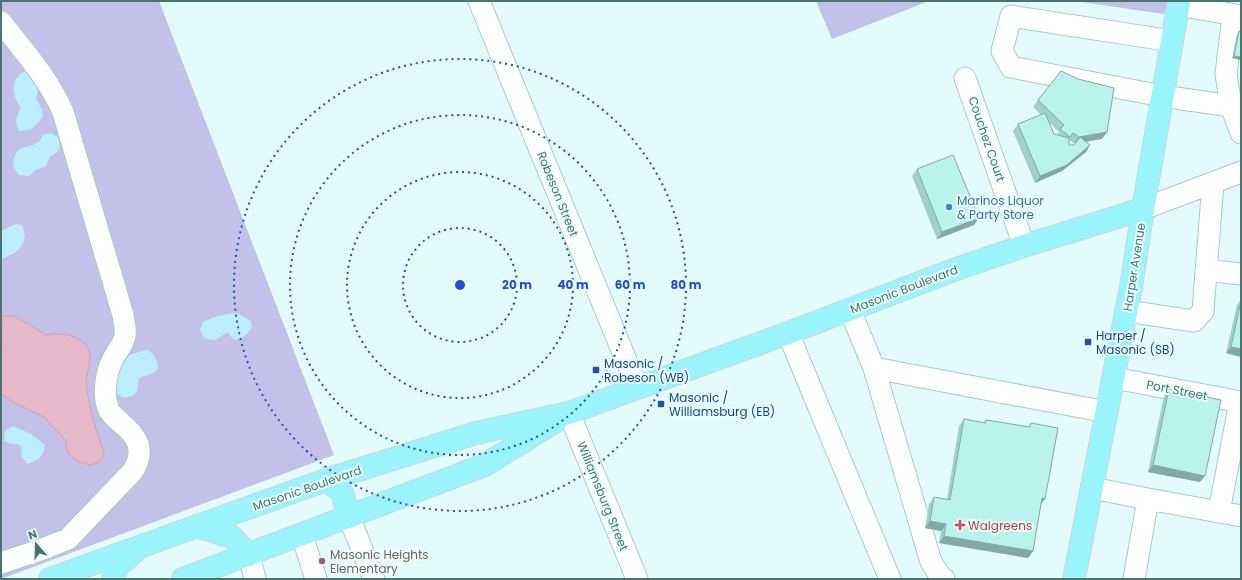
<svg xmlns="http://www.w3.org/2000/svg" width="1242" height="580" font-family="Poppins,sans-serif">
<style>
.green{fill:#c3c1ea}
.sand{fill:#bceefd}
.water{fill:#e7b7ca;stroke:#d99db4}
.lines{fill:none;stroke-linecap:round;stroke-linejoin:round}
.minor-casing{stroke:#a6cbc8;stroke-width:23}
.major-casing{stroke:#ccd8d6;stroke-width:24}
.minor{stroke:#fff;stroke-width:21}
.major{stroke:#99f4fd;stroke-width:22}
.wall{fill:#9fd1ca;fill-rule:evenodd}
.shaded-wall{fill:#82aaa4}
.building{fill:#b9f3eb;stroke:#82aaa4}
.ring{fill:none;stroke:#1d4ed8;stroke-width:2;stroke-dasharray:2 4}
.shop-dot{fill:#3f7fe0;stroke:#e9feff;stroke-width:1.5}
.transit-dot{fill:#1a4fb4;stroke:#e9feff;stroke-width:1.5}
.health-dot{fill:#e0444e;stroke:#e9feff;stroke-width:1.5}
.education-dot{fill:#8d6e63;stroke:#e9feff;stroke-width:1.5}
.labels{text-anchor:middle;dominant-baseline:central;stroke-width:4;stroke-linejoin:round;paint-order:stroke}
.street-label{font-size:12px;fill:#48756d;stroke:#e9feff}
.shop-label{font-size:12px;fill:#366cbe;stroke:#e9feff;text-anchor:start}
.transit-label{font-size:12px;fill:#164399;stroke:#e9feff;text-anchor:start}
.health-label{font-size:12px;fill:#be3a42;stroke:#e9feff;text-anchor:start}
.education-label{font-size:12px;fill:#785e54;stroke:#e9feff;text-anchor:start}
.centre{fill:#1d4ed8;stroke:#e9feff;stroke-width:2}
.ring-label{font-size:12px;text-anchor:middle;font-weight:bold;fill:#1d4ed8;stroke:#e9feff;stroke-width:4;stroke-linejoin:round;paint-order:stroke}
</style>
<rect width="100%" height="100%" fill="#e3fbfd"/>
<!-- green -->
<path class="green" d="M1 1H159L334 455 1 579Z
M816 1H929L832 39Z
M1075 1H1179L1177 16Z"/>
<!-- sand -->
<path class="sand" d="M25 71 31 72 39 86 36 98 42 110 43 117 37 124 30 130 19 131C14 122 16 118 21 108 12 95 9 80 25 71Z
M51 133 58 137C61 146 61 152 50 156L46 166 36 170 29 176 19 175 13 166 15 155 18 150 24 147 31 146 40 141 42 135Z
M16 224 22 225C30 243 18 254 1 259V231Z
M237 313 251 321 252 327C248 334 244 337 236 340L232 338 228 332 215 340 205 339 200 330 203 322C215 316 224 314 237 313Z
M148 350C155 356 158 359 158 369L153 373 139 378 137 392 132 396 124 398C114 393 112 390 115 378 115 375 116 369 118 366 123 355 138 352 148 350Z
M13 426 31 434 45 445C43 458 39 460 27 464L21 455 22 449 19 444H12L4 441 5 431Z"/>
<!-- water -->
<path class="water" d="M2 316H13L29 324 45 335C57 333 67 333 78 339 97 349 88 365 86 383 86 386 87 391 88 395 91 415 98 435 104 454L100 462 90 465 77 461 67 452 66 441 44 417 13 402 1 394Z"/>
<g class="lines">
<!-- minor casing -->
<g class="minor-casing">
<path id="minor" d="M479 1 637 387
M1179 5 1241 16
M1 22C24 51 48 78 63 112L123 315C124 322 126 330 125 336 123 346 116 352 112 361 106 372 103 395 108 408 109 413 116 418 120 422 137 436 146 449 133 471L68 539 40 550 1 563
M1172 41 1011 16 1002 51 1011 67 1162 96 1231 106 1226 74 1233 15
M965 78 1024 246
M1241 103 1231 106 1241 133
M1143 209 1241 172
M1206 270 1241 274
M850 310 874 368 1107 412
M1126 311 1194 321 1203 311 1213 183
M788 333 890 579
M874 368 931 562 940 576 944 579
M1114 378 1241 402
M569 413 637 579
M1092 488 1148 499 1134 579
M1148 499 1241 516
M1219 512 1240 402
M349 517 374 579
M302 535 316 579
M249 555 255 579"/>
</g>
<!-- major casing -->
<g class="major-casing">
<path id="major" d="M326 480 342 492 349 517
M196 526 232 537 249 555
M50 579 326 480 476 433 569 413 788 333 959 268 1024 246 1143 209
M113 579 117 567 137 549
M183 579 485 465 556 421
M1074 579 1131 287 1143 209 1179 1"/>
</g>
<!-- minor -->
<use href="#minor" class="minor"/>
<!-- major -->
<use href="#major" class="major"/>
</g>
<!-- wall -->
<path class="wall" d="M1239 31 1241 60 1232 58 1237 34Z
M1038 100 1107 132 1102 139 1086 142 1090 145 1086 152 1062 171 1035 183 1013 131 1018 124 1041 115 1033 107ZM1049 122 1059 132 1056 135 1054 134ZM1069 140 1074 143H1076L1074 145H1069Z
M917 169 974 225 937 239 912 176Z
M1241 299V357L1226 353 1237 305Z
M1169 389 1200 482 1148 472 1164 396Z
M964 419 984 423 986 420 1028 427 1031 423 1045 499 1041 504 1033 551 1028 558 939 543 941 531 925 528 929 504 934 497 947 499 959 426Z"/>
<!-- shaded-wall -->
<path class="shaded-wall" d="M1234 56 1241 57V60L1232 58Z
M1107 132 1102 139 1074 143 1079 137Z
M1090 145 1086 152 1062 171 1035 183 1040 176Z
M979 218 974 225 937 239 942 232Z
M1231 347 1241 349V357L1226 353Z
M1153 465 1205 476 1200 482 1148 472Z
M1042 498 1045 499 1040 505Z
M930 521 946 524 941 531 925 528Z
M944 536 1033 551 1028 558 939 543Z"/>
<!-- building -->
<path class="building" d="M1239 31 1241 32V57L1234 56Z
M1061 71 1078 79 1114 88 1107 132 1079 137 1073 133 1070 137 1060 129 1064 125 1038 100Z
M1045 113 1054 134 1069 138V145H1074L1080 137 1090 145 1067 165 1040 176 1018 124Z
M953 155 979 218 942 232 917 169Z
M1241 301V349L1231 347Z
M1169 389 1221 400 1205 476 1153 465Z
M964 419 985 423 986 420 1030 427 1031 423 1058 428 1045 499 1042 498 1033 551 944 536 946 524 930 521 934 497 950 500Z"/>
<!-- distance rings -->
<g class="ring">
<circle cx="460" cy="285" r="57"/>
<circle cx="460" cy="285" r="113"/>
<circle cx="460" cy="285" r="170"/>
<circle cx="460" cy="285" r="226"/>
</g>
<!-- markers -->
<circle class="shop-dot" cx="949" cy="207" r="4"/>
<g class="transit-dot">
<rect x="1084" y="338" width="8" height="8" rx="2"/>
<rect x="592" y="366" width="8" height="8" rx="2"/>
<rect x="657" y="400" width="8" height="8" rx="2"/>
</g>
<path class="health-dot" d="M958 519h4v4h4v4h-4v4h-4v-4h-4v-4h4z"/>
<circle class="education-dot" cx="322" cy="561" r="4"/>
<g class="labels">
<!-- street labels -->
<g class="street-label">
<text transform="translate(987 139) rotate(71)">Couchez Court</text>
<text transform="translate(558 194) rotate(68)">Robeson Street</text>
<text transform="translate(1134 267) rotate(-81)">Harper Avenue</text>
<text transform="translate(904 289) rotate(-21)">Masonic Boulevard</text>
<text transform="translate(1177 390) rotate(11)">Port Street</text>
<text transform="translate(307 488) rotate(-19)">Masonic Boulevard</text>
<text transform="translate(603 496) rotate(68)">Williamsburg Street</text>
</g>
<!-- shop labels -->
<g class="shop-label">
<text x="957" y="200">Marinos Liquor<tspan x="957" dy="14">&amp; Party Store</tspan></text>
</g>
<!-- transit labels -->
<g class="transit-label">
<text x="1096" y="335">Harper /<tspan x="1096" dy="14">Masonic (SB)</tspan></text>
<text x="604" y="363">Masonic /<tspan x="604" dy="14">Robeson (WB)</tspan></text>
<text x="669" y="397">Masonic /<tspan x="669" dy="14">Williamsburg (EB)</tspan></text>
</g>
<!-- health labels -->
<g class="health-label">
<text x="968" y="525">Walgreens</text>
</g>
<!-- education labels -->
<g class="education-label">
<text x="330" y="554">Masonic Heights<tspan x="330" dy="14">Elementary</tspan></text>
</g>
</g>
<circle cx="460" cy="285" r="6" class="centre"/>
<g class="ring-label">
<text x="517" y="289">20 m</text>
<text x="573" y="289">40 m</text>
<text x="630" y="289">60 m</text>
<text x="686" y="289">80 m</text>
</g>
<!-- border -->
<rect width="1242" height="580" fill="none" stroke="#48756d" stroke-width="4"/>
<!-- north arrow -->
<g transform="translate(36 544) rotate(340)" stroke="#e9feff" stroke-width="3" paint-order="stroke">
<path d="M0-3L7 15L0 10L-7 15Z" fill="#48756d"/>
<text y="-6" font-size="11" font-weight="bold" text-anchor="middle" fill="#48756d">N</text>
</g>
</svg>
